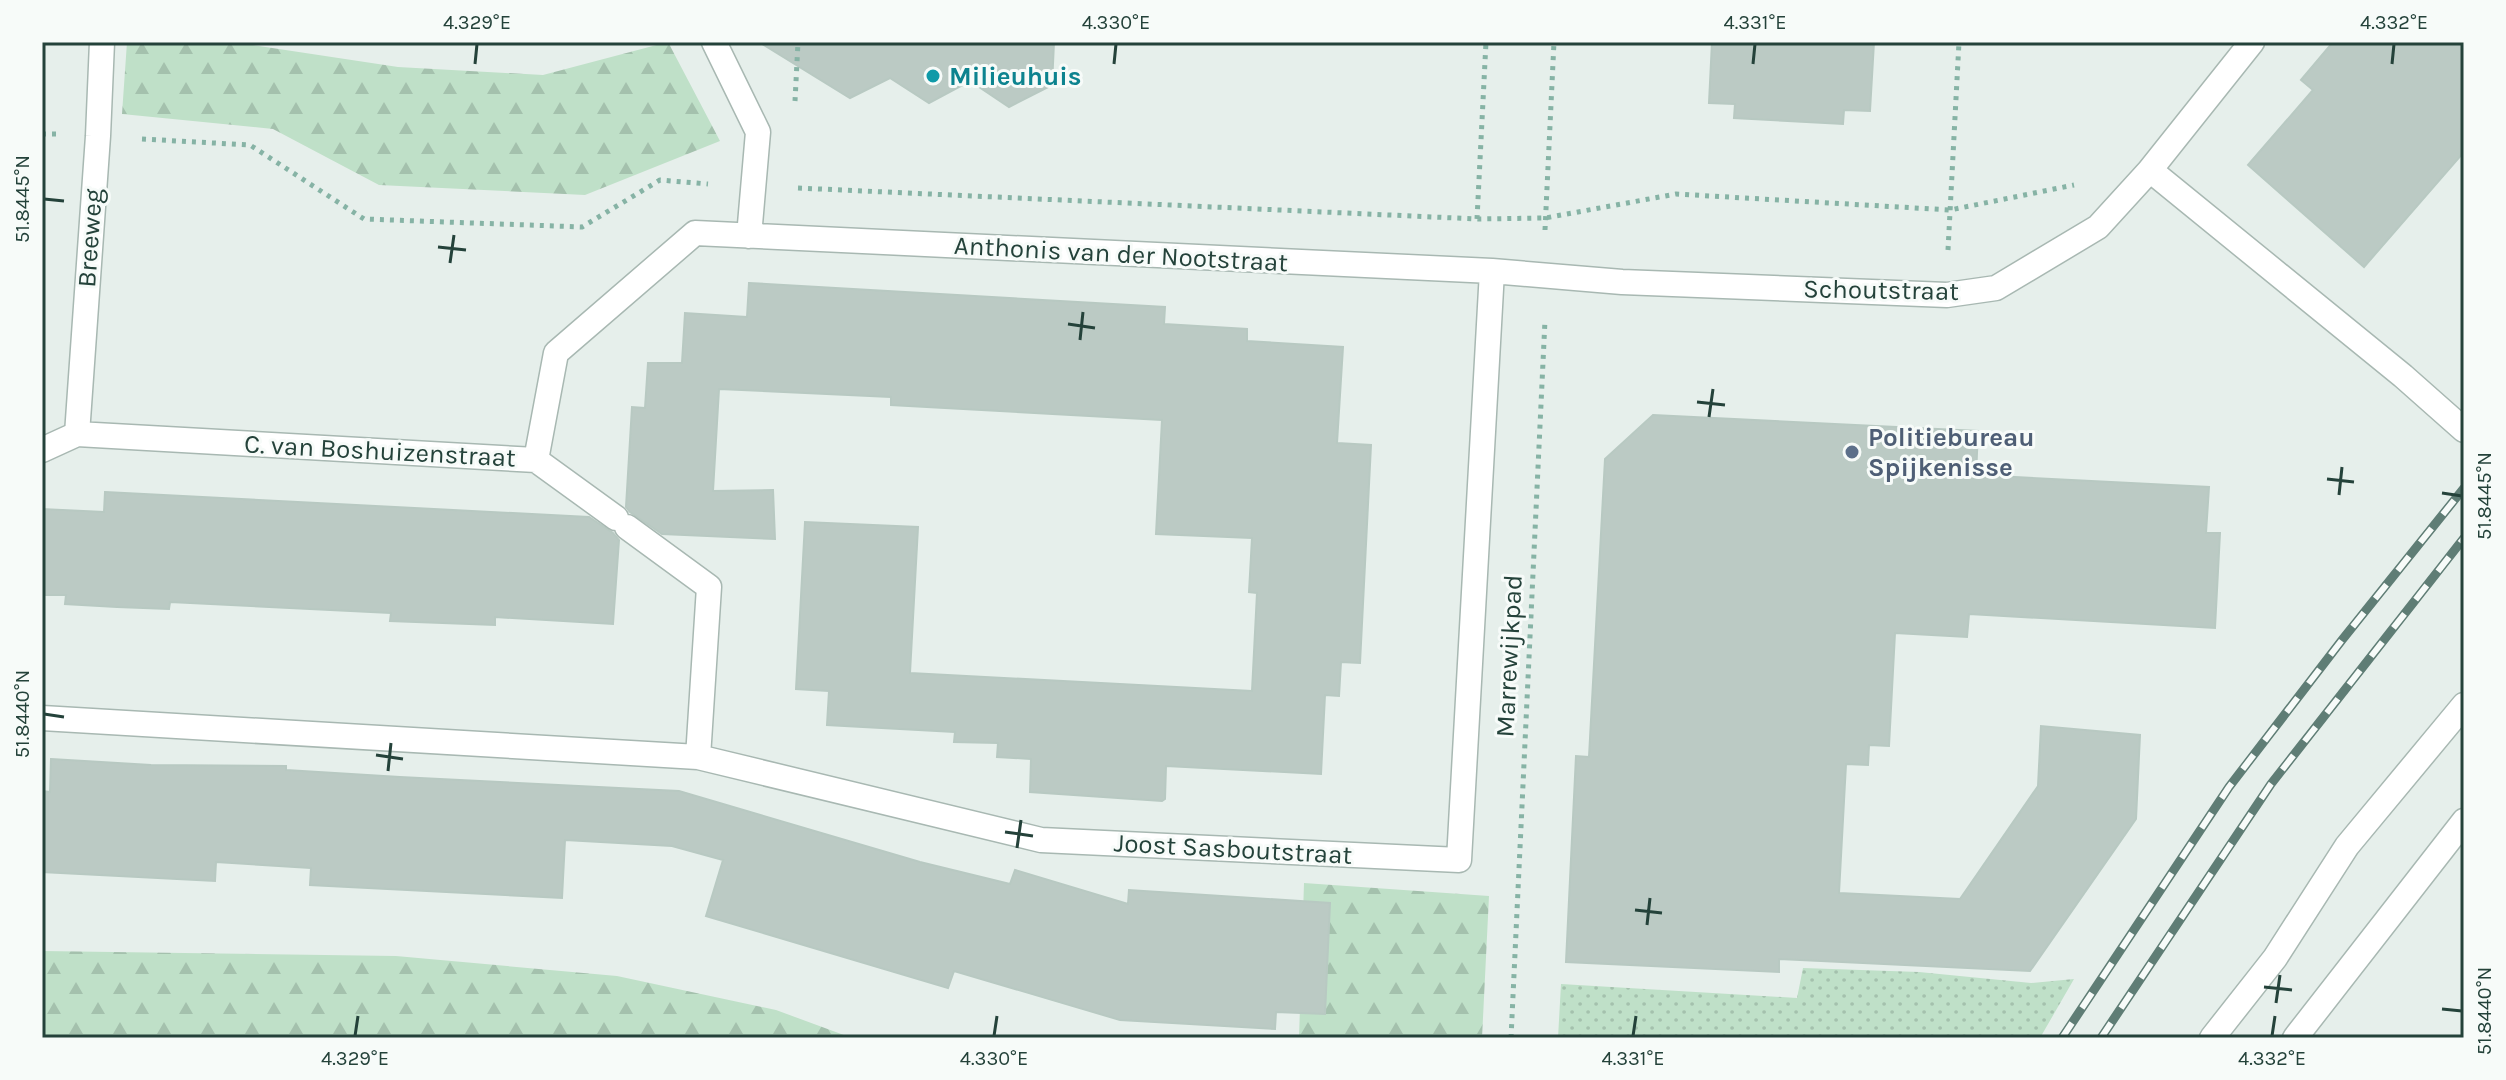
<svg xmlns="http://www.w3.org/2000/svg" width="2506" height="1080" font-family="Karla,sans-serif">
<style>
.grass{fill:url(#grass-dots)}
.forest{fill:url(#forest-firs)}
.building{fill:#bbcac4;stroke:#b8c9c2;stroke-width:2}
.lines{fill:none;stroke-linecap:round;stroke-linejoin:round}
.minor-casing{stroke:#a8b8b2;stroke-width:27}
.path{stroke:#86b3a5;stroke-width:5;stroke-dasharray:4 6;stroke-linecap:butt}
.minor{stroke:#fff;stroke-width:24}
.rail-casing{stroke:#5f7d75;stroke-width:9}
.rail{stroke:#f7fbf9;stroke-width:6;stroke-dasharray:18;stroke-linecap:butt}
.ticks{fill:none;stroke:#24423a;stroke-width:3}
.culture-dot{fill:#0f9aa8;stroke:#f7fbf9;stroke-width:3}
.service-dot{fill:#5c6f8a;stroke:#f7fbf9;stroke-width:3}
.labels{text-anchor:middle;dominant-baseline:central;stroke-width:6;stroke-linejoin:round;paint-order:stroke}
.culture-label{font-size:26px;font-weight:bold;fill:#0d838f;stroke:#f7fbf9;text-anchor:start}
.street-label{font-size:26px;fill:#24423a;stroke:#f7fbf9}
.service-label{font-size:26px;font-weight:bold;fill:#4e5e75;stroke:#f7fbf9;text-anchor:start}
.neatline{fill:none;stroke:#24423a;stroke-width:3}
.ticks-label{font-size:20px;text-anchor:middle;fill:#24423a}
</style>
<defs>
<pattern id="grass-dots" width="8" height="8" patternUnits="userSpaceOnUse" patternTransform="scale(2)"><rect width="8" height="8" fill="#bfe0c8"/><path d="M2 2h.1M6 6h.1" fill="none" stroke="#a4c1ad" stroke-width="1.8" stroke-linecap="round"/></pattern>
<pattern id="forest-firs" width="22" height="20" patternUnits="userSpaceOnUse" patternTransform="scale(2)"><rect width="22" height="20" fill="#bfe0c8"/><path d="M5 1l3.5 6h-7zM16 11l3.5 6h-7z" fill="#a4c1ad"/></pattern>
</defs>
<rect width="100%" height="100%" fill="#e6efeb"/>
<!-- grass -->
<path class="grass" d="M1803 968 1919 972 2031 983 2074 979 2040 1038H1558L1561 984 1797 998Z"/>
<!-- forest -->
<path class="forest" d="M127 42H233L398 67 543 75 668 42 720 141 585 195 379 185 273 129 122 114Z
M1304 883 1489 896 1482 1038H1299Z
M42 951 396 956 617 976 776 1010 852 1038H42Z"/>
<!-- building -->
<path class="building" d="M759 42H1054L1052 85 1009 107 970 81 929 103 890 78 850 98Z
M1712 42H1874L1870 111 1844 110 1843 124 1734 118 1735 104 1709 103Z
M2333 42H2464V152L2364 267 2248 165 2313 90 2301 80Z
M749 283 1165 307 1164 324 1247 329V341L1343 347 1337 443 1371 445 1360 663 1341 662 1339 696 1325 695 1321 774 1166 766 1165 799 1162 801 1030 792 1031 759 997 757 998 743 954 742 955 732 827 725 829 691 796 689 805 522 918 527 910 673 1252 691 1257 593 1249 592 1252 538 1156 534 1162 420 891 405V397L719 389 713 491 773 490 775 539 662 534 630 512 626 507 632 407 645 408 648 363H682L685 313 747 317Z
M1653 415 1978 431 1976 475 2209 487 2206 533H2220L2215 628 1969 614 1967 637 1895 633 1889 746 1869 745 1868 765 1846 764 1839 893 1960 899 2038 786 2041 726 2140 735 2136 819 2030 971 1779 959V972L1566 962 1576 756 1589 757 1605 459Z
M105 492 589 517 613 533 619 540 613 624 495 617V625L390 621 391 613 170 602 169 609 117 607 65 604 66 595H42V509L104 512Z
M51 759 151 765 286 766V770L400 777 679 791 920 862 1010 884 1015 870 1128 904 1129 890 1330 903 1325 1014 1276 1012 1275 1029 1120 1020 954 971 948 988 706 916 723 860 672 846 565 840 562 898 310 885 311 868 216 862 215 881 42 872V791L50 792Z"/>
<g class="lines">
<!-- minor casing -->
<g class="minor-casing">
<path id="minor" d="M714 42 758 132 749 236
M2150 170 2252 42
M77 434 98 136 102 42
M42 450 77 434 536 460 556 353 695 233 1492 271 1622 282 1947 295 1996 288 2098 227 2150 170 2403 376 2464 430
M536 460 616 518
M627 527 709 587 698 757 1041 840 1459 860 1492 271
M42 718 698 757
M2212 1038 2275 958 2347 846 2464 705
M2295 1038 2464 821"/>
</g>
<!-- path -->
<path class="path" d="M795 101 798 42
M42 134H56
M142 139 250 145 364 219 582 227 660 180 708 184
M798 188 1477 219 1545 218 1676 194 1950 210 2074 185
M1477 219 1486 42
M1545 230 1554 42
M1948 250 1959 42
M1511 1038 1545 320"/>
<!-- minor -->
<use href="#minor" class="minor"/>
<!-- rail casing -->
<g class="rail-casing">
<path id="rail" d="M2062 1038 2229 787 2342 640 2464 488
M2101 1038 2271 784 2464 538"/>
</g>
<!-- rail -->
<use href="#rail" class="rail"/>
</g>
<!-- ticks -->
<path class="ticks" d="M475 64 477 44M1114 64 1116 44M1753 64 1755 44M2392 64 2394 44M44 199 64 201M438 247 466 250M450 263 454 235M1068 324 1095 328M1080 340 1083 312M1697 402 1725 405M1709 417 1713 389M2327 479 2354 482M2442 493 2462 496M2339 495 2342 467M44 714 64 717M376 755 403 759M388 771 391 743M1005 832 1033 836M1017 848 1021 820M1635 910 1662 913M1647 925 1650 898M2264 987 2292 990M2276 1003 2280 975M2442 1009 2462 1011M355 1036 358 1016M994 1036 997 1016M1633 1036 1636 1016M2272 1036 2275 1016"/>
<!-- markers -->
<circle class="culture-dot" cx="933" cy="76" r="8"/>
<circle class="service-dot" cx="1852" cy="452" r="8"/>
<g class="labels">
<!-- culture labels -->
<g class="culture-label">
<text x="949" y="76">Milieuhuis</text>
</g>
<!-- street labels -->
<g class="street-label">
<text transform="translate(90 238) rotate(-86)">Breeweg</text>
<text transform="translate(1121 254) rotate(3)">Anthonis van der Nootstraat</text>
<text transform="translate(1881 290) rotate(1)">Schoutstraat</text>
<text transform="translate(380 451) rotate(3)">C. van Boshuizenstraat</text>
<text transform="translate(1509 656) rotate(-87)">Marrewijkpad</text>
<text transform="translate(1233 849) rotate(3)">Joost Sasboutstraat</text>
</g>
<!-- service labels -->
<g class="service-label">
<text x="1868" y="437">Politiebureau<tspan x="1868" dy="30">Spijkenisse</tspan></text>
</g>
</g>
<!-- border -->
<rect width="2506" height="1080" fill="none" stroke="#f7fbf9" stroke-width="88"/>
<rect x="44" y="44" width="2418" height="992" class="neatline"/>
<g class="ticks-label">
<text x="477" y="29">4.329°E</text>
<text x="1116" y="29">4.330°E</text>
<text x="1755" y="29">4.331°E</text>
<text x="2394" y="29">4.332°E</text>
<text transform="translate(22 199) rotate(-90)" y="7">51.8445°N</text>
<text transform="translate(2484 496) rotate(-90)" y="7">51.8445°N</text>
<text transform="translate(22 714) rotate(-90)" y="7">51.8440°N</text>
<text transform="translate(2484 1011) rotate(-90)" y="7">51.8440°N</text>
<text x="355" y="1065">4.329°E</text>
<text x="994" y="1065">4.330°E</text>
<text x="1633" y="1065">4.331°E</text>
<text x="2272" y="1065">4.332°E</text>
</g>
</svg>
